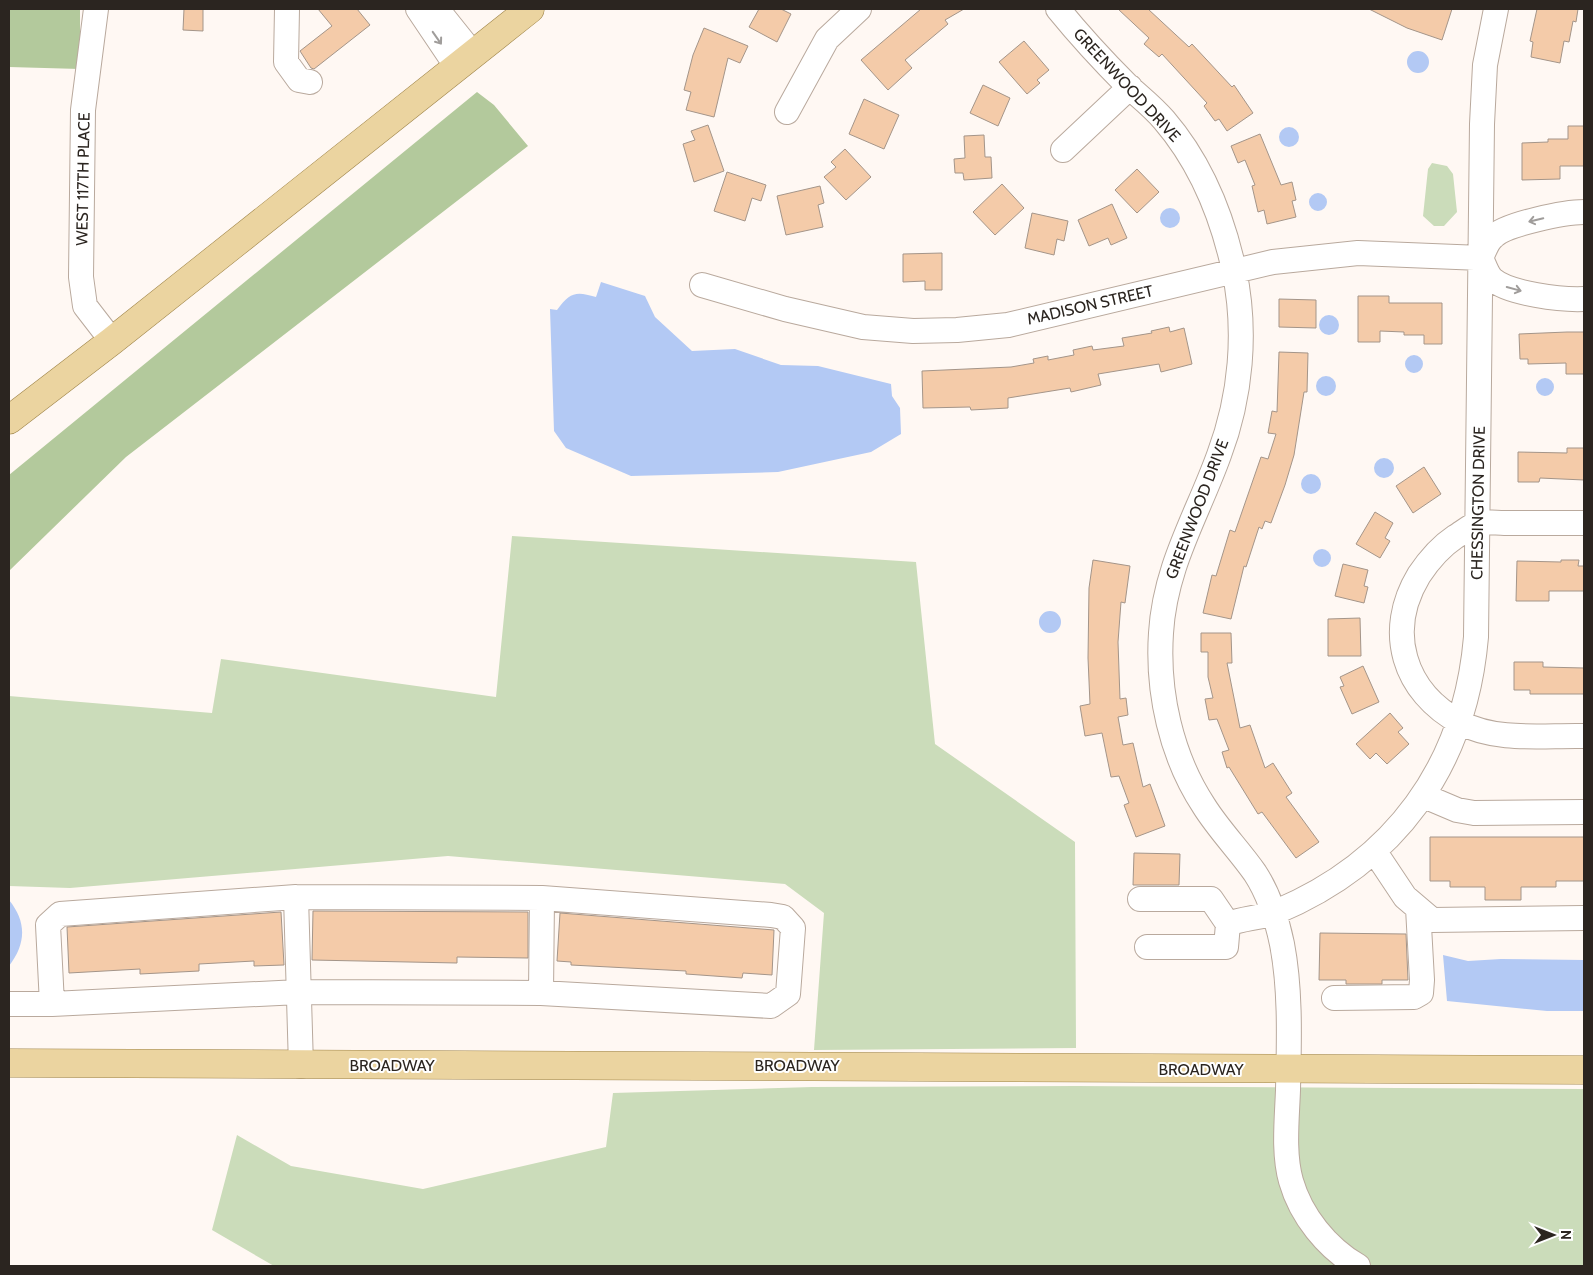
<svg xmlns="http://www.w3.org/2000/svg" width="1593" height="1275" font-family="Cabin,sans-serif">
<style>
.green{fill:#cbdcba}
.forest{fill:#b3c99c}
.water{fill:#b3c9f4}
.building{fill:#f4cba9;stroke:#a49589}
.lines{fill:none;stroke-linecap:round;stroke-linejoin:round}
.minor-casing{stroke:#b9a99d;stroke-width:26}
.major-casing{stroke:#9f854a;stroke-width:29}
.minor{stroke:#fff;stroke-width:24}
.major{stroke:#ebd4a0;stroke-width:28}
.oneway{stroke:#a09d9b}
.labels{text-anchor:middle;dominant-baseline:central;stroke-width:4;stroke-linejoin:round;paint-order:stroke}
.street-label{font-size:16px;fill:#2b2520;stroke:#fff}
</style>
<rect width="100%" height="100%" fill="#fff8f3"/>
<!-- green -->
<path class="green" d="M1432 163 1447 166 1453 174 1457 212 1444 226H1434L1423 216 1428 169Z
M512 536 916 562 935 744 1075 842 1076 1048 814 1050 824 913 785 884 448 856 70 888 9 886V696L212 713 221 659 496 697Z
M1076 1086 1584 1089V1266H274L212 1230 237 1135 291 1166 423 1189 606 1147 613 1093 812 1087Z"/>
<!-- forest -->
<path class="forest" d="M9 9H80V69L9 67Z
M477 92 494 105 528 146 126 457 9 571V475Z"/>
<!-- water -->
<path class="water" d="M1407 62a11 11 0 1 1 22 0a11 11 0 1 1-22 0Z
M1279 137a10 10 0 1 1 20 0a10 10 0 1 1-20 0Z
M1309 202a9 9 0 1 1 18 0a9 9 0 1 1-18 0Z
M1160 218a10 10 0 1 1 20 0a10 10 0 1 1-20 0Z
M601 282 645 296 655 317 692 351 735 349 781 365 818 366 891 384 892 396 900 408 901 434 871 452 778 472 631 476 566 448 554 431 550 309 557 310C570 292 576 291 596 297Z
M1319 325a10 10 0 1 1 20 0a10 10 0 1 1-20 0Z
M1405 364a9 9 0 1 1 18 0a9 9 0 1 1-18 0Z
M1316 386a10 10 0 1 1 20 0a10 10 0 1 1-20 0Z
M1536 387a9 9 0 1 1 18 0a9 9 0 1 1-18 0Z
M1374 468a10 10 0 1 1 20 0a10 10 0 1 1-20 0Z
M1301 484a10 10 0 1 1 20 0a10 10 0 1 1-20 0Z
M1313 558a9 9 0 1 1 18 0a9 9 0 1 1-18 0Z
M1039 622a11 11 0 1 1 22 0a11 11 0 1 1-22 0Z
M9 900C27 922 26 944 9 966Z
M1443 955 1468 961 1501 959 1584 960V1011H1547L1447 1001Z"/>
<!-- building -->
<path class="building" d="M184 9H203V31L183 30Z
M318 9H357L370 25 314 69 311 68 300 51 332 26Z
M759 9H781L791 14 777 42 749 27Z
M921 9H964L945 20 948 24 905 60 912 68 888 90 861 60Z
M1118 9H1148L1189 47 1192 44 1232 87 1234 85 1253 113 1227 131 1219 119 1215 121 1204 106 1207 103 1162 54 1159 57 1144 44 1149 38Z
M1369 9H1452L1442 40 1407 28Z
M1537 9H1578L1576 22 1573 21 1569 42 1564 41 1560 63 1531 57 1533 42 1530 41Z
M704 28 748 46 740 63 728 58 714 117 686 110 691 92 684 90 693 55Z
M1024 41 1049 70 1037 80 1040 83 1027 94 999 62Z
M983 85 1010 98 998 126 970 113Z
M864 99 899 115 884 149 849 134Z
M708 125 724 171 694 182 683 144 695 140 691 131Z
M1568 126H1584V166H1560V179L1522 180V143L1548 142V139H1568Z
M1260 134 1281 185 1292 182 1296 200 1292 201 1296 217 1267 224 1264 210 1258 212 1252 186 1255 185 1245 160 1238 163 1231 146Z
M984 135 985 157H991L992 178 964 180 963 173H955L954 159 965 158 964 136Z
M845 149 871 177 846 200 824 177 836 167 831 162Z
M1137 169 1159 192 1137 213 1115 190Z
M727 172 766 185 761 201 752 198 745 221 714 211Z
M1002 184 1024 208 995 235 973 212Z
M820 186 824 203 818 205 823 227 786 235 777 196Z
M1112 204 1127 238 1111 245 1108 238 1089 246 1078 220Z
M1032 213 1068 221 1064 241 1057 239 1054 255 1025 248Z
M942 253V290H925V281L903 282V254Z
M1358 296H1389V303H1442V344H1424V335H1404V332L1380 331V342H1358Z
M1279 299 1316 300V328L1279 327Z
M1169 327 1170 332 1184 328 1192 364 1161 372 1159 364 1098 374 1101 385 1071 392 1070 388 1008 398V408L971 410 970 407 923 408 922 371 1011 367 1034 363 1033 359 1048 356V360L1074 355 1073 350 1092 346 1093 350 1124 346 1122 338 1152 333 1151 331Z
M1567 332H1584V374H1566V363L1528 364V359H1520L1519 334Z
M1279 352 1308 353 1307 392H1304L1294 455 1285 485 1271 523 1265 521 1262 529 1259 527 1246 567 1244 566 1231 619 1203 613 1212 575 1216 576 1230 530 1235 532 1261 457 1268 459 1276 434 1268 433 1272 411 1277 412Z
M1567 448H1584V480L1540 478 1539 482H1518V452L1567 453Z
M1424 467 1441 494 1413 513 1396 486Z
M1375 512 1393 523 1385 538 1390 541 1380 558 1356 544Z
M1093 560 1130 566 1125 603 1121 602 1118 642 1120 699 1126 698 1128 715 1118 717 1123 745 1133 743 1143 787 1150 784 1165 826 1136 837 1124 805 1129 803 1119 776 1111 777 1102 733 1085 736 1080 706 1090 704 1088 658 1089 588Z
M1561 560H1579L1578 566H1584V591H1549V601H1516L1517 561 1561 562Z
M1343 564 1368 570 1364 586 1368 587 1364 603 1335 596Z
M1360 618 1361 656H1328V619Z
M1201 633H1231L1232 663H1227L1240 728 1250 725 1265 768 1273 763 1292 793 1286 797 1319 842 1296 858 1262 812 1258 814 1229 767 1227 768 1222 752 1229 750 1217 719 1209 720 1205 699 1213 698 1208 677V652H1201Z
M1514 662H1543V667L1584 668V694H1530V690H1514Z
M1363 666 1379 702 1352 714 1340 687 1344 686 1340 677Z
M1390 713 1403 728 1398 732 1409 744 1387 764 1376 753 1370 759 1356 744Z
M1430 837H1584V881H1556V887H1521V900H1485V887H1450V881H1430Z
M1134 853 1180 854 1179 885H1133Z
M313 911 528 912V958L457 957V963L312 960Z
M281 912 284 965 254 966V961L199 964V971L140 974V969L69 973 67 927Z
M560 913 774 930 772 975 743 973 742 978 686 974V971L571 965V962L557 961Z
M1320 933 1406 934 1408 980H1382V984H1346V980H1319Z"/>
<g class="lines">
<!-- minor casing -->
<g class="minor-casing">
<path id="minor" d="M96 9 83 110 81 277 85 306 112 341
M287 9 286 62 299 80 310 82
M418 9 457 67
M437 9 473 54
M1058 9C1080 36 1103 61 1128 86 1140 97 1153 107 1164 120 1201 163 1222 215 1234 270 1247 331 1241 397 1219 455 1197 516 1165 566 1161 633 1157 692 1171 756 1204 806 1219 830 1239 850 1255 873 1268 893 1277 920 1282 944 1291 991 1289 1042 1288 1090 1287 1119 1283 1153 1291 1181 1301 1216 1327 1248 1358 1266
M787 112 827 39 859 9
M1063 150 1130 87
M1481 258C1484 251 1488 241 1493 237 1505 224 1566 212 1584 212
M1481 258C1484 264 1487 274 1492 279 1509 294 1562 300 1584 299
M702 285 785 309 863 327 913 331 957 330 1008 325 1273 262 1358 253 1481 258
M1584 523C1558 523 1531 523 1504 523 1497 523 1485 521 1478 523 1470 526 1462 533 1455 537 1440 547 1429 560 1419 575 1385 631 1403 692 1461 723 1497 742 1544 735 1584 736
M1424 796 1457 810 1474 813 1584 812
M1375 852 1405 897 1432 920 1584 918
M296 897 60 914 48 925 52 1004 299 992 541 993 771 1006 788 994 793 928 783 917 771 915 542 898 296 897 301 1066
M1140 899H1211L1228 924C1243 918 1261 918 1276 912 1395 862 1465 766 1476 637L1482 124 1485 65 1496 9
M1147 947H1226L1228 924
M541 993 542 898
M1334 998 1414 997 1421 993 1422 980 1418 908
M9 1004H52"/>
</g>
<!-- major casing -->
<g class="major-casing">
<path id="major" d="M9 420 112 341 530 9
M9 1063 1584 1070"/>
</g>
<!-- minor -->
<use href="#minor" class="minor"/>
<!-- major -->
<use href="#major" class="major"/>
</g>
<!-- one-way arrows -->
<defs><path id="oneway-shaft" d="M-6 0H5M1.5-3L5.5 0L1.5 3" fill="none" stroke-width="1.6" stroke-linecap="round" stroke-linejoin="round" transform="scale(1.25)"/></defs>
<g class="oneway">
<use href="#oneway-shaft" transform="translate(437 38) rotate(55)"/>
<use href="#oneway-shaft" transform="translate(1536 220) rotate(166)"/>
<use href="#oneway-shaft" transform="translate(1514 289) rotate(15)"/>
</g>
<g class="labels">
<!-- street labels -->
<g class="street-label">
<text transform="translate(1127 85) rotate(47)">GREENWOOD DRIVE</text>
<text transform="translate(83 179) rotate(-89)">WEST 117TH PLACE</text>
<text transform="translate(1090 305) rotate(-13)">MADISON STREET</text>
<text transform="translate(1478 503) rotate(-89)">CHESSINGTON DRIVE</text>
<text transform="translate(1197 509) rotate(-69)">GREENWOOD DRIVE</text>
<text x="392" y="1065">BROADWAY</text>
<text x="797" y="1065">BROADWAY</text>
<text x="1201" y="1069">BROADWAY</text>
</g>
</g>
<!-- border -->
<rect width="1593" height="1275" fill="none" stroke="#2b2520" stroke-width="20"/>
<!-- north arrow -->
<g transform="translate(1553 1235) rotate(90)" stroke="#ffffff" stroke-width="4" paint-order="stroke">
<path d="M0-4L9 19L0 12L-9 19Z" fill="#2b2520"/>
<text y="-8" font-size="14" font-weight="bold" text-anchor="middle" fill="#2b2520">N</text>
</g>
</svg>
